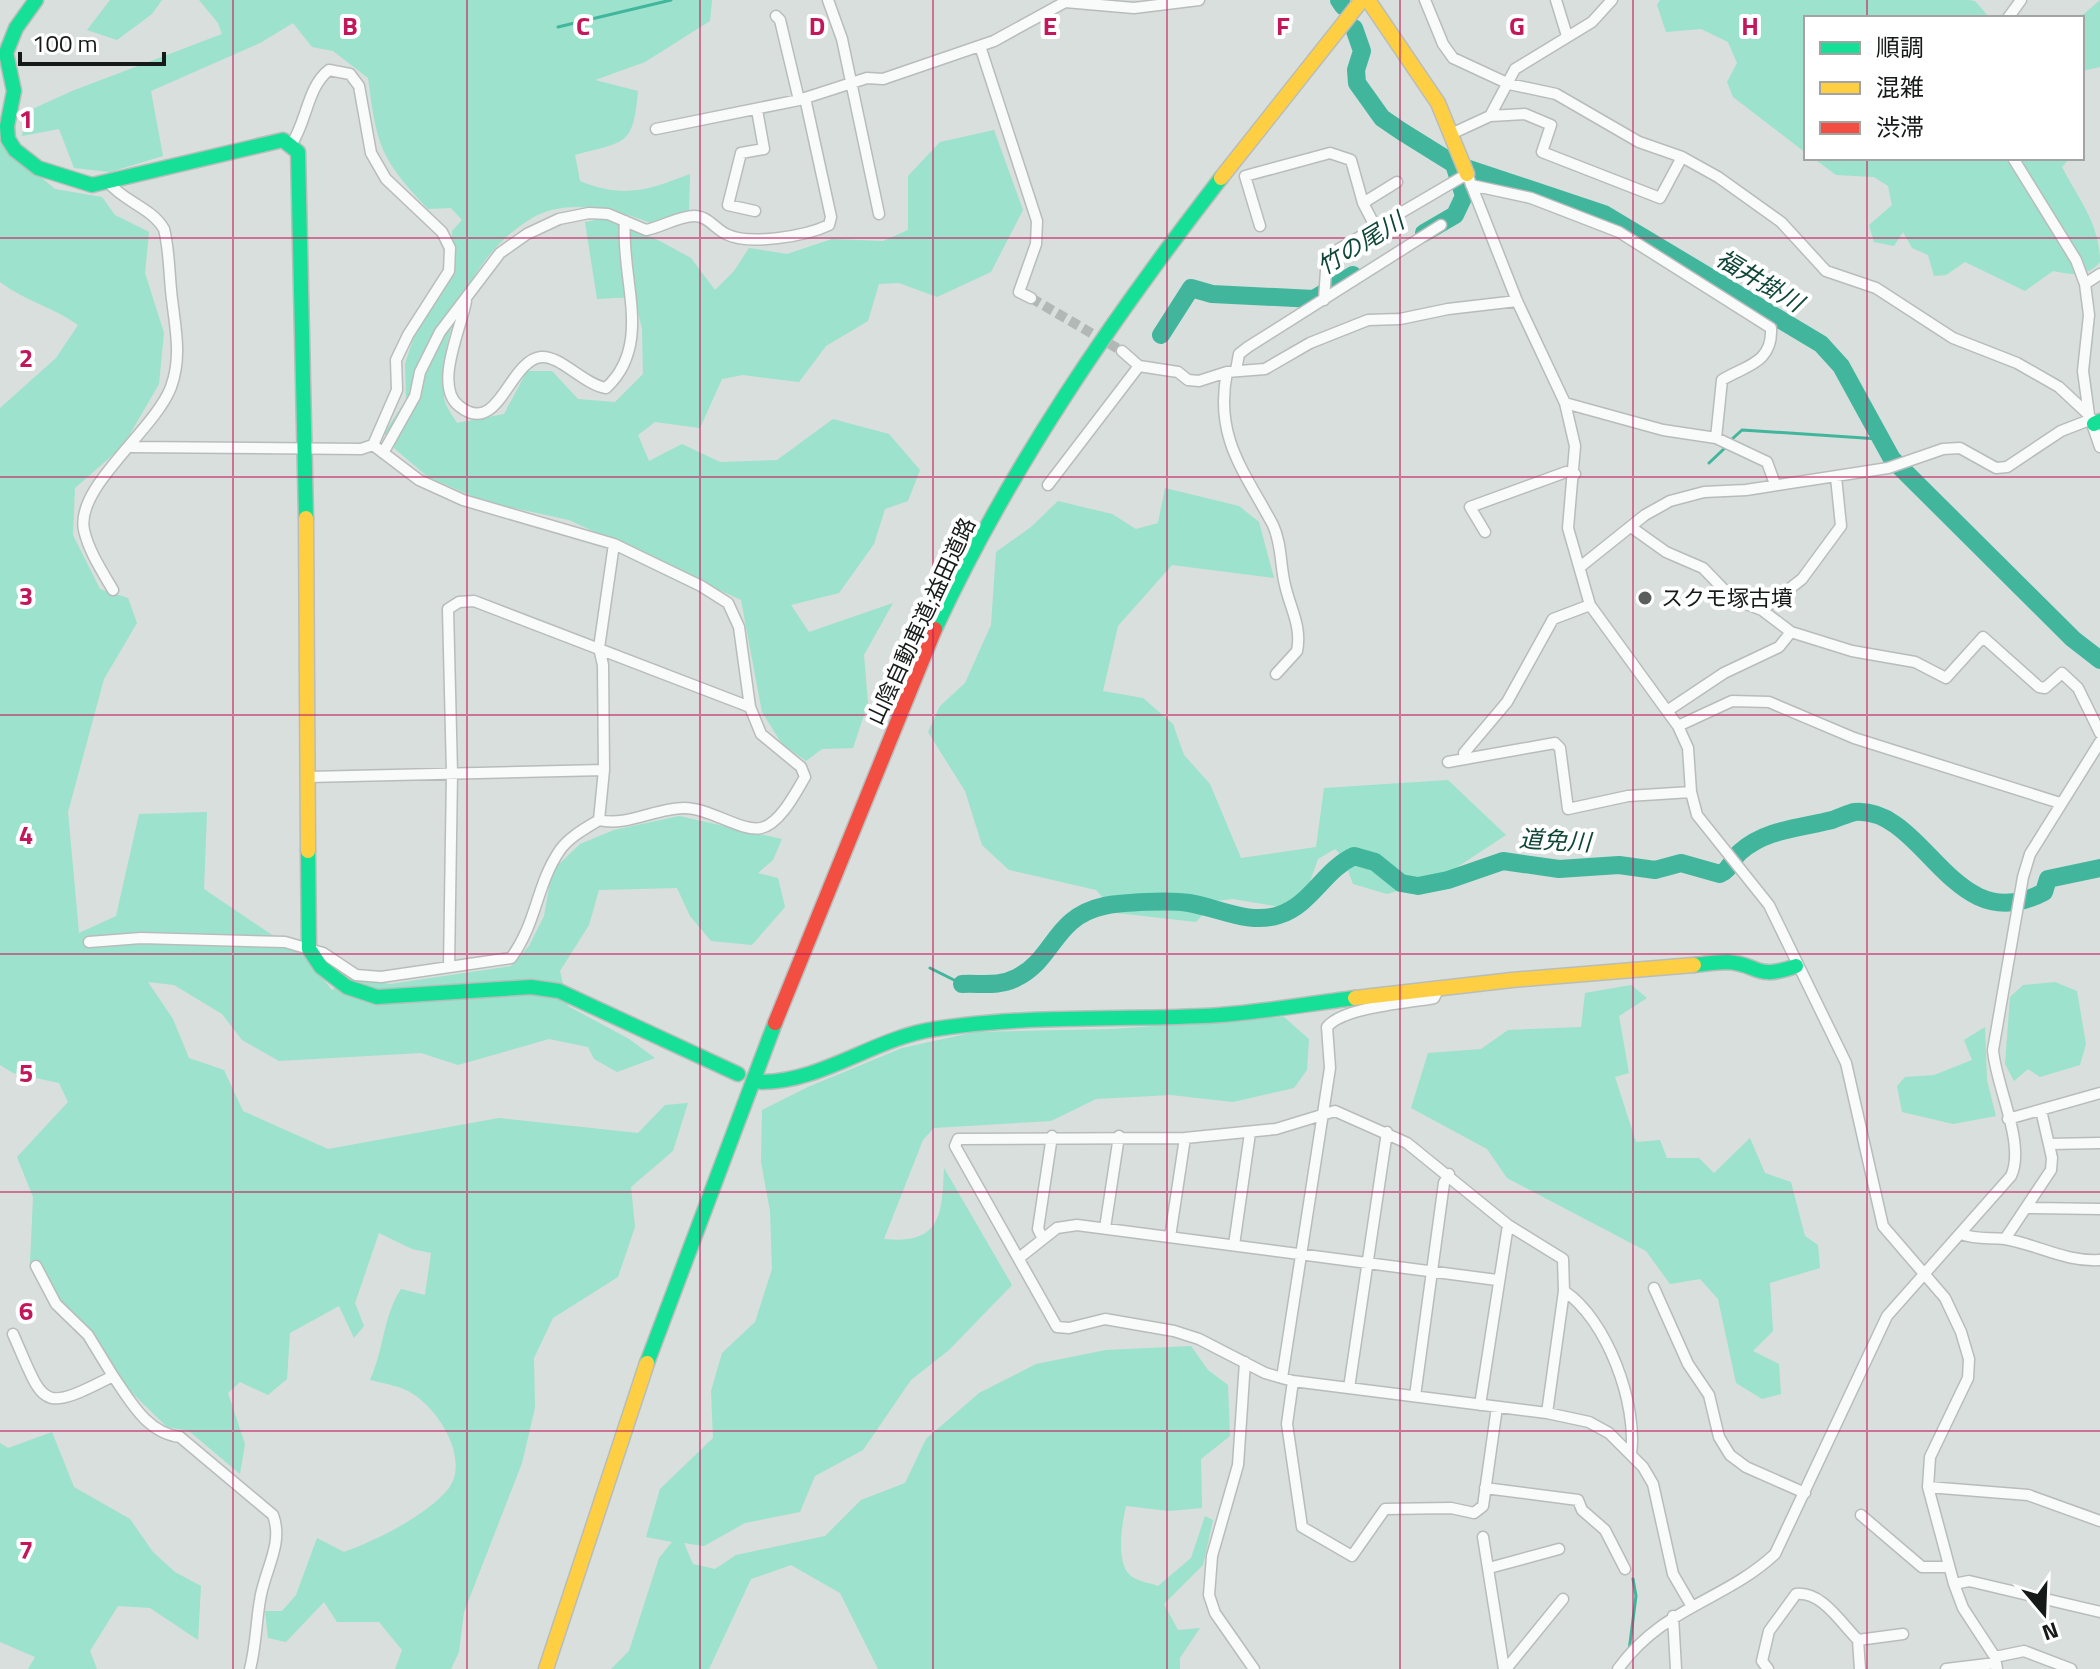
<svg xmlns="http://www.w3.org/2000/svg" width="2100" height="1669" font-family="'Titillium Web','Noto Sans JP',sans-serif">
<style>
.green{fill:#9ce2cc}
.lines{fill:none;stroke-linecap:round;stroke-linejoin:round}
.stream{stroke:#42b69c;stroke-width:3}
.river{stroke:#42b69c;stroke-width:18}
.street-tunnel{stroke:#b1b8b5;stroke-width:10;stroke-dasharray:10 5;stroke-linecap:butt}
.street-casing{stroke:#b8bdbb;stroke-width:13}
.fast-casing{stroke:#b8bdbb;stroke-width:17}
.slow-casing{stroke:#b8bdbb;stroke-width:17}
.jam-casing{stroke:#b8bdbb;stroke-width:17}
.street{stroke:#f9fafa;stroke-width:10}
.fast{stroke:#16e098;stroke-width:14}
.slow{stroke:#ffcf43;stroke-width:14}
.jam{stroke:#f24e42;stroke-width:14}
.grid{fill:none;stroke:#c2185b;stroke-width:2;stroke-opacity:0.55}
.poi-dot{fill:#5a5f5d;stroke:#fff;stroke-width:3}
.labels{text-anchor:middle;dominant-baseline:central;stroke-width:8;stroke-linejoin:round;paint-order:stroke}
.poi-label{font-size:22px;fill:#161a18;stroke:#fff;text-anchor:start}
.street-label{font-size:22px;fill:#161a18;stroke:#fff}
.water-label{font-size:24px;font-style:italic;fill:#0f4637;stroke:#fff}
.grid-label{font-size:26px;text-anchor:middle;font-weight:bold;fill:#c2185b;stroke:#fff;stroke-width:8;stroke-linejoin:round;paint-order:stroke}
</style>
<rect width="100%" height="100%" fill="#d8dfdc"/>
<!-- green -->
<path class="green" d="M110 0H162L152 14 117 40 87 30Z
M199 0H712L710 21 645 62 595 80 638 91C633 147 626 141 575 155L580 181C624 199 648 190 690 174L689 210 650 223C616 209 566 198 532 218 474 252 438 330 444 396 444 404 452 415 457 423L504 414 527 371H552L578 399 615 402 643 374 642 329 634 297 597 299 585 222 606 218 658 240 691 258 715 290 734 271 749 248 787 254 832 239 883 241 908 230V176L940 142 994 130 1023 210 991 272 937 297 899 283 879 284 868 321 826 346 799 382 743 375 722 379 700 428 655 422 638 435 649 461 682 444 720 462 777 460 833 419 889 434 920 470 908 501 885 509 874 544 839 593 791 605 809 632 893 603 864 655 868 703 853 748 822 749 806 761 782 744 762 712 741 600 569 520 486 502 428 477 395 449 384 433 406 400 405 364 417 327 453 269 452 231 462 220 451 208 428 209C380 158 377 146 368 78L333 51 312 47 293 23 260 43 151 91 163 156 110 172 74 168 59 129 22 136 26 112 72 91 222 34 218 23Z
M1660 0H1968L1975 1 1988 16 1806 18V153L1733 97 1727 82 1737 63 1728 42 1701 29 1666 32 1657 5Z
M2100 0V67L2082 71V18H2068L2084 14Z
M0 143 55 189 102 197 115 215 149 232 145 273 164 333 159 384 123 446 75 488 73 535 100 589 128 598 137 623 104 679 68 812 79 933 116 916 139 814 207 812 204 889 306 958 332 990 349 977 390 984 511 966 529 946 544 916 552 871 580 844 614 830 679 816 782 839 773 860 758 873 778 878 785 907 752 945 711 941 690 916 677 888 599 890 589 925 560 971 568 1006 629 1039 655 1058 617 1072 594 1059 588 1047 549 1039 458 1065 421 1053 279 1061 242 1040 222 1014 174 985 148 982 173 1019 189 1058 224 1070 243 1111 328 1149 499 1118 638 1133 665 1105 688 1103 673 1151 631 1187 635 1227 618 1277 553 1318 534 1358 535 1408 522 1463 464 1612 459 1652 451 1669H395L402 1650 379 1622H337L324 1602 286 1642 268 1638 265 1611H282L296 1595 317 1538 344 1552C375 1541 428 1515 449 1488 471 1457 435 1403 406 1390 395 1385 382 1383 370 1380 384 1350 383 1316 401 1289L425 1295 431 1253 412 1249 379 1233 355 1303 364 1326 354 1338 339 1306 290 1333 287 1379 268 1395 240 1382 228 1393 245 1444 240 1474 189 1431 167 1427 130 1391 76 1315 48 1299 30 1264 33 1197 17 1157 68 1102 59 1083 13 1073 0 1065V408L56 358 78 325C53 307 25 301 0 282Z
M1813 158H2070L2062 167C2079 200 2100 224 2100 262 2088 277 2071 275 2053 271L2025 291 1965 262 1946 275 1934 276 1928 255 1912 248 1903 232 1894 246 1874 242 1869 225 1892 205 1888 186 1874 177 1836 175Z
M1165 488 1239 506 1259 522 1274 578 1172 565 1118 626 1103 691 1143 698 1173 724 1184 755 1210 784 1241 858 1316 847 1324 788 1448 780 1506 835 1439 879 1387 894 1353 884 1343 857 1335 849 1318 859 1307 890 1281 907 1233 899 1215 901 1196 922 1117 913 1096 890 1009 870 982 845 965 791 928 732 940 706 965 683 991 625 996 552 1031 527 1058 501 1112 514 1136 529 1158 523Z
M2055 982 2077 991 2086 1044 2080 1065 2040 1077 2028 1069 2014 1081 2005 1064 2010 997 2023 985Z
M1631 985 1647 998 1619 1016 1629 1073 1615 1077 1636 1142 1660 1140 1667 1158H1699L1714 1173 1750 1138 1765 1173 1791 1182 1805 1236 1818 1245 1820 1268 1770 1283 1773 1331 1753 1351 1779 1364 1781 1394 1762 1399 1736 1383 1718 1299 1700 1279 1670 1284 1646 1251 1507 1178 1487 1149 1411 1108 1428 1053 1481 1049 1508 1030 1581 1027 1585 993Z
M1284 1017 1309 1039 1307 1070 1294 1088 1233 1102 1171 1095 1096 1099 1051 1121 934 1128 923 1140 884 1239C942 1245 942 1213 944 1168L1012 1285 949 1350 911 1380 863 1450 815 1476 800 1512 745 1523 704 1546 684 1543 693 1564 715 1569 736 1555 825 1536 861 1500 905 1483 926 1439 979 1393 1036 1364 1106 1350 1191 1346 1208 1370 1228 1385 1230 1436 1201 1459 1202 1508 1169 1511 1126 1506C1122 1523 1114 1568 1134 1578 1141 1582 1151 1583 1158 1586L1191 1558 1205 1516 1213 1520 1203 1565 1164 1604 1178 1630 1200 1628 1180 1658V1669H878L840 1593 791 1565 751 1579 709 1669H611L629 1651 659 1558 672 1542 646 1537 660 1489 713 1438 711 1391 722 1353 755 1322 772 1269 770 1211 761 1162 762 1110 808 1087 902 1048 975 1032 1113 1029Z
M1985 1027 1987 1080 1996 1116 1953 1124 1902 1112 1897 1086 1905 1077 1934 1075 1972 1060 1964 1040Z
M52 1432 74 1487 130 1519 153 1552 175 1572 201 1586 198 1640 150 1608 118 1606 90 1651 97 1669H28L35 1657 0 1642V1443L8 1448Z"/>
<g class="lines">
<!-- stream -->
<path class="stream" d="M558 27 671 0
M1731 440 1742 430 1879 439
M1709 463 1727 446
M930 968 962 984
M1629 1651 1636 1596 1633 1579"/>
<!-- river -->
<path class="river" d="M1339 0 1343 6
M1354 28 1362 51 1356 70 1357 83 1382 118 1401 131 1454 164 1604 214 1821 344 1841 366 1892 459 2073 639 2100 660
M1424 233 1455 215 1464 196 1454 164
M1161 335 1191 288 1212 294 1314 299 1353 275
M962 984C981 983 999 987 1016 978 1055 959 1053 917 1104 906 1122 902 1171 900 1189 903 1219 908 1249 925 1279 915 1311 905 1324 870 1354 856L1375 862 1401 883 1418 886 1448 880 1503 861 1559 869 1619 865 1655 870 1681 863 1720 874C1730 870 1732 859 1740 852 1766 829 1801 828 1832 820 1839 818 1848 813 1855 812 1926 807 1952 941 2044 892L2048 879 2100 868"/>
<!-- street-tunnel -->
<path class="street-tunnel" d="M1031 298 1122 351"/>
<!-- street casing -->
<g class="street-casing">
<path id="street" d="M828 0 842 39 879 214
M1425 0 1443 44 1453 58 1509 84 1556 94 1639 142 1682 157 1718 177 1781 222 1826 271 1876 288 1953 338 2017 363 2059 387 2089 415 2100 447
M1556 0 1567 36
M776 16 780 20 799 100
M2008 18 2021 0
M980 46 1037 221 1036 244 1019 292 1031 298
M1490 116 1525 114 1551 125 1542 152 1660 198 1682 157
M656 129 799 100 867 78 883 79 994 41 1065 2 1134 8 1199 0
M1451 134 1490 116 1515 69 1592 22 1612 0
M291 145C307 122 307 87 329 70L350 74 359 86 371 153 386 179 442 232 450 248 449 271 408 335 396 360 397 390 373 445
M2013 158 2076 260 2085 284 2089 315 2083 371 2089 415
M108 182C124 202 151 207 164 229 169 249 169 269 171 290 174 323 183 354 171 387 155 430 75 487 84 530 89 552 102 571 113 590
M1471 185 1531 198 1619 232 1771 328C1773 364 1744 366 1722 380L1716 438
M1363 203 1397 182
M755 211 728 205 741 153 764 149 757 110
M1260 226 1245 176 1330 153 1351 160 1363 203 1376 228
M2085 284 2100 274
M1324 300 1327 256 1467 174 1517 301 1565 403 1575 446 1568 528 1590 605 1678 726 1688 748 1691 792 1697 815 1769 905 1846 1063 1883 1226 1945 1298 1961 1332 1969 1359 1968 1378 1930 1457 1928 1487 1954 1584 1963 1608 1995 1657 1997 1669
M466 301C462 326 433 386 459 406 499 438 508 361 541 357 560 355 583 384 606 388 654 344 620 278 625 221
M1122 351 1139 366
M1236 370 1239 354 1248 347 1441 225
M1227 372C1214 437 1244 471 1273 525 1282 545 1280 565 1285 585 1290 608 1302 626 1297 651L1276 674
M1565 403 1663 430 1716 438 1767 462 1775 484
M131 447 361 449 373 445
M383 453 415 396 420 372 440 332 500 253 527 234 559 219 589 213 608 214 646 230C662 227 679 216 694 216 708 216 714 228 726 234 749 246 806 236 829 225L831 217 805 98
M1048 485 1139 366 1178 372 1188 380 1199 381 1227 372 1265 369 1310 343 1368 320 1400 319 1448 309 1517 301
M1631 527 1666 552 1703 568 1733 599 1762 610 1791 632 1852 651 1915 662 1946 678 1983 637 2039 687 2045 688 2062 673 2078 688 2100 733
M1485 532 1470 507 1566 472 1575 474
M1580 567 1645 515 1670 501 1704 492 1746 490 1888 468 1943 449 1960 448 1996 468 2007 467 2061 431 2092 419
M1762 610 1802 579 1841 526 1836 477
M1667 711 1724 673 1779 647 1791 632
M1678 726 1732 701 1769 702 1854 738 2060 803
M1466 759 1464 753 1507 702 1553 619 1590 605
M1448 762 1555 743 1560 748 1568 809 1628 796 1691 792
M308 777 604 770
M599 820 604 770 603 665 599 648 614 544
M89 942 141 938 285 942 323 953 356 975 381 977 511 958C537 923 536 885 560 850 569 837 586 828 599 820 626 827 656 808 684 808 710 808 741 832 761 828 780 824 796 792 805 777L801 767 761 734 750 707 739 627 728 603 701 586 614 544 463 500 419 480 373 445
M449 967 452 773 448 609 459 602 474 601 750 707
M2008 1119 2100 1093
M2049 1144 2100 1143
M2026 1208 2100 1209
M1105 1228 1119 1136
M1961 1234C1977 1240 1989 1237 2005 1239 2039 1245 2065 1262 2100 1260
M1042 1237 1038 1229 1052 1136
M1170 1237 1185 1138
M2005 1239 2051 1170 2052 1158 2041 1110
M1234 1245 1250 1133
M1019 1258 1057 1228 1077 1225 1497 1280
M1654 1288 1688 1364 1709 1395 1719 1437 1730 1455 1746 1467 1805 1493
M1564 1291C1607 1319 1638 1405 1631 1454
M13 1334C45 1406 39 1414 113 1376L88 1335 56 1304 36 1266
M1245 1362 1238 1465 1212 1556 1209 1595 1215 1613 1254 1669
M113 1376C131 1402 147 1433 180 1437L273 1515C284 1544 264 1571 260 1600 256 1623 256 1646 250 1669
M1282 1378 1330 1068 1327 1027C1343 1007 1408 1003 1434 998L1439 988
M1293 1381 1287 1424 1302 1527 1352 1556 1385 1509 1451 1508 1474 1513 1483 1506 1497 1407
M1349 1388 1387 1132
M1415 1396 1444 1183 1449 1174
M1480 1405 1508 1225
M1547 1413 1564 1291 1563 1259 1508 1225 1407 1143 1335 1111 1276 1129 1185 1138 958 1139 955 1146 1057 1327 1069 1328 1105 1319 1174 1331 1199 1339 1265 1373 1293 1381 1547 1413 1589 1422 1609 1433 1643 1467 1653 1484 1673 1574 1691 1605
M1928 1487 2028 1495 2100 1521
M1485 1488 1578 1500 1582 1510 1605 1530 1625 1569
M1861 1515 1922 1567H1948
M1483 1537 1504 1669
M1489 1568 1559 1549
M1954 1584 1969 1581 2100 1612
M1673 1616 1676 1669
M1858 1640 1860 1669
M1995 1657 2024 1651 2071 1669
M1506 1669 1563 1599
M1618 1669C1664 1606 1723 1602 1775 1554L1887 1316 2011 1176C2026 1144 1996 1087 1993 1050L2023 877 2030 854 2100 742
M1768 1669 1762 1661 1769 1631 1796 1594C1822 1591 1841 1623 1858 1640L1903 1634
M1946 1669 1996 1663"/>
</g>
<!-- fast casing -->
<g class="fast-casing">
<path id="fast" d="M36 0 16 28 6 53 14 91 7 126 8 139 15 150 38 168 92 185 283 140 298 152 306 518
M2094 424 2100 421
M935 629C1010 467 1112 319 1221 178
M308 851 309 949 321 967 347 987 377 997 531 987 559 991 738 1074
M1694 965C1705 964 1716 962 1727 962 1760 964 1754 981 1796 966
M761 1082C822 1082 874 1038 935 1029 1024 1015 1114 1020 1203 1016 1253 1014 1305 1004 1355 998
M647 1363 775 1023"/>
</g>
<!-- slow casing -->
<g class="slow-casing">
<path id="slow" d="M1368 0 1438 103 1467 174
M1221 178 1362 0
M306 518 308 851
M1355 998 1512 980 1694 965
M546 1669 647 1363"/>
</g>
<!-- jam casing -->
<g class="jam-casing">
<path id="jam" d="M775 1023 935 629"/>
</g>
<!-- street -->
<use href="#street" class="street"/>
<!-- fast -->
<use href="#fast" class="fast"/>
<!-- slow -->
<use href="#slow" class="slow"/>
<!-- jam -->
<use href="#jam" class="jam"/>
</g>
<!-- grid -->
<path class="grid" d="M233 0V1669M467 0V1669M700 0V1669M933 0V1669M1167 0V1669M1400 0V1669M1633 0V1669M1867 0V18M1867 158V1669M0 238H2100M0 477H2100M0 715H2100M0 954H2100M0 1192H2100M0 1431H2100"/>
<!-- markers -->
<circle class="poi-dot" cx="1645" cy="598" r="8"/>
<g class="labels">
<!-- poi labels -->
<g class="poi-label">
<text x="1661" y="598">スクモ塚古墳</text>
</g>
<!-- street labels -->
<g class="street-label">
<text transform="translate(921 621) rotate(-65)">山陰自動車道;益田道路</text>
</g>
<!-- water labels -->
<g class="water-label">
<text transform="translate(1360 243) rotate(-31)">竹の尾川</text>
<text transform="translate(1760 280) rotate(31)">福井掛川</text>
<text transform="translate(1555 840) rotate(3)">道免川</text>
</g>
</g>
<g class="grid-label">
<text x="350" y="35">B</text>
<text x="583" y="35">C</text>
<text x="817" y="35">D</text>
<text x="1050" y="35">E</text>
<text x="1283" y="35">F</text>
<text x="1517" y="35">G</text>
<text x="1750" y="35">H</text>
<text x="26" y="128">1</text>
<text x="26" y="367">2</text>
<text x="26" y="605">3</text>
<text x="26" y="844">4</text>
<text x="26" y="1082">5</text>
<text x="26" y="1320">6</text>
<text x="26" y="1559">7</text>
</g>
<!-- legend -->
<rect x="1804" y="16" width="280" height="144" fill="#ffffff" stroke="#a2a3a3" stroke-width="2"/>
<rect x="1820" y="42" width="40" height="12" fill="#16e098" stroke="#a2a3a3" stroke-width="2"/>
<text x="1876" y="56" font-size="24" fill="#161a18">順調</text>
<rect x="1820" y="82" width="40" height="12" fill="#ffcf43" stroke="#a2a3a3" stroke-width="2"/>
<text x="1876" y="96" font-size="24" fill="#161a18">混雑</text>
<rect x="1820" y="122" width="40" height="12" fill="#f24e42" stroke="#a2a3a3" stroke-width="2"/>
<text x="1876" y="136" font-size="24" fill="#161a18">渋滞</text>
<!-- north arrow -->
<g transform="translate(2044 1613) rotate(161)" stroke="#ffffff" stroke-width="6" paint-order="stroke">
<path d="M0-6L14 30L0 20L-14 30Z" fill="#161a18"/>
<text y="-12" font-size="22" font-weight="bold" text-anchor="middle" fill="#161a18">N</text>
</g>
<!-- scale -->
<path d="M20 52v12h144v-12" fill="none" stroke="#161a18" stroke-width="4"/>
<text x="32" y="52" font-size="24" fill="#161a18" stroke="#ffffff" stroke-width="6" paint-order="stroke">100 m</text>
</svg>
